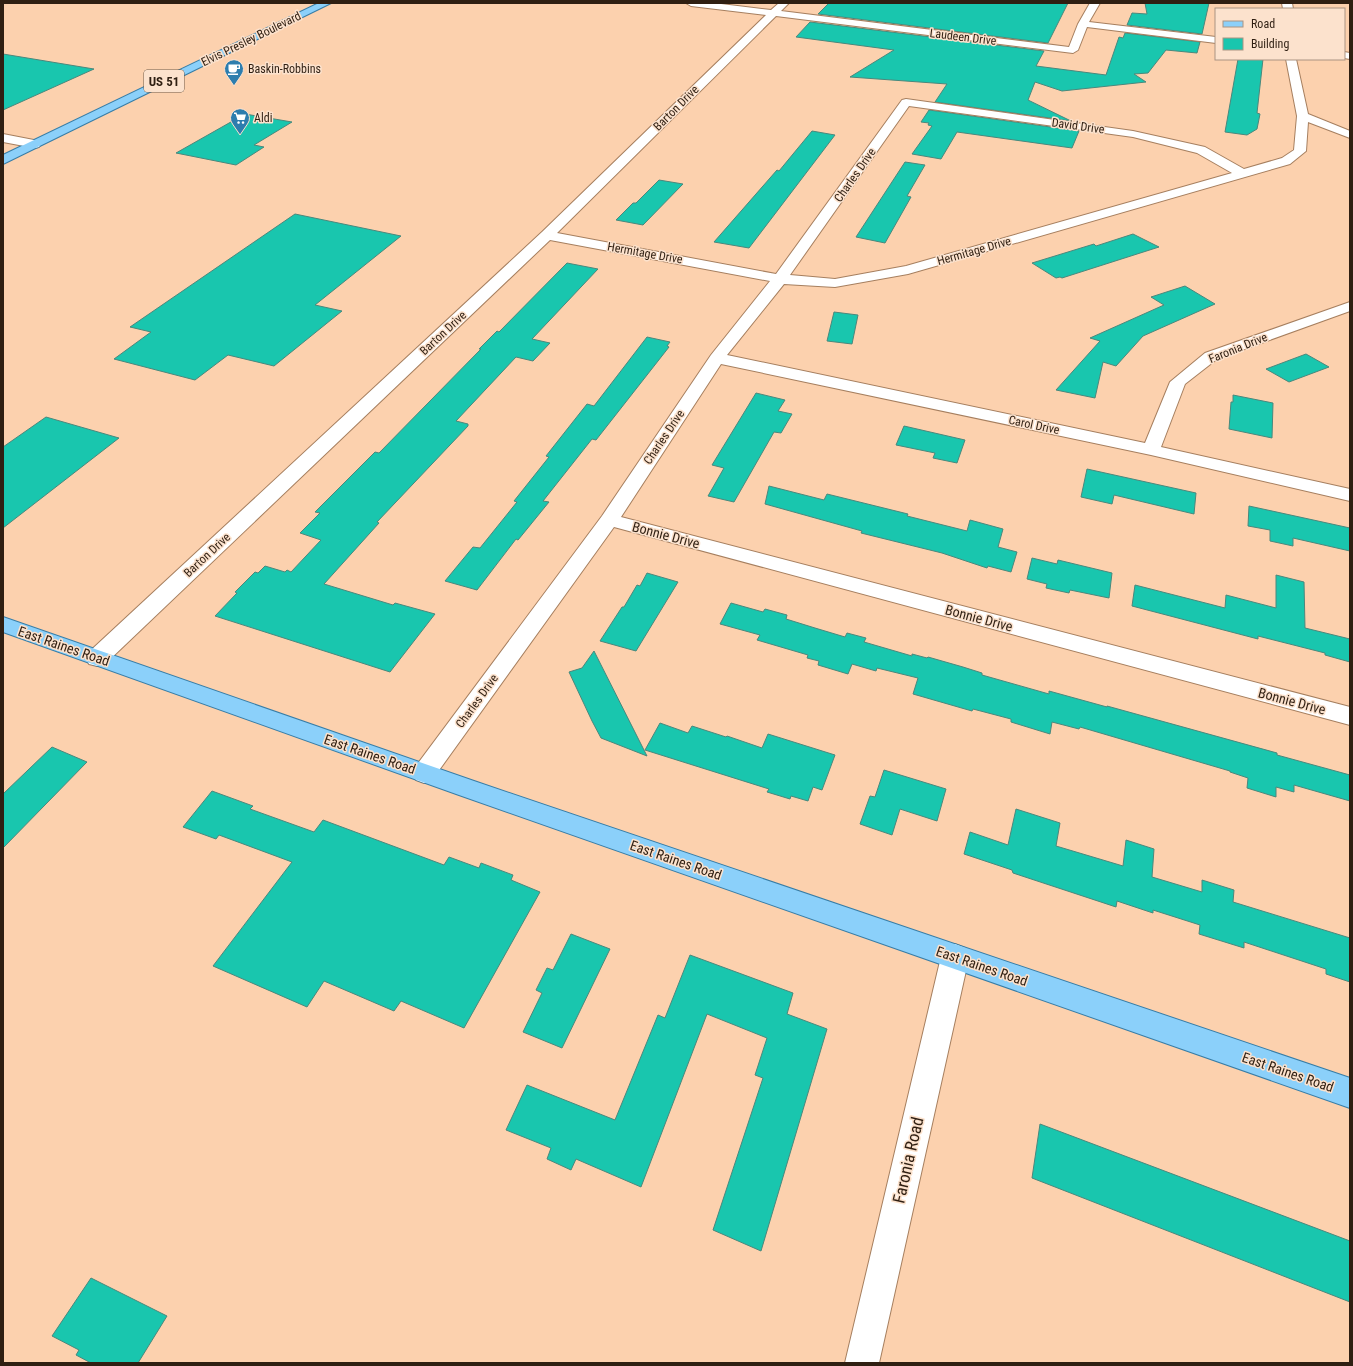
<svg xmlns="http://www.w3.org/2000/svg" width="1353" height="1366" font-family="'Roboto Condensed',sans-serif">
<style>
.building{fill:#19c6ae;stroke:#4a887c}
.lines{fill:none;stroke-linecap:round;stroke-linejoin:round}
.minor-casing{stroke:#a67f5f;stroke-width:2}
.major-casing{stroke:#387da6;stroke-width:2}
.minor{fill:#fff;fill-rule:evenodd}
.major{fill:#8bd0fa;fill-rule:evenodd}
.labels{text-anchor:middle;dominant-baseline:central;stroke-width:3;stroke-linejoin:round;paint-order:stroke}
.far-street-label{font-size:12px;fill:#2f1f12;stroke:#fce2cd}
.far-poi-label{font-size:12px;fill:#2f1f12;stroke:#fce2cd;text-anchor:start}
.shield{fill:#fce2cd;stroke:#6c5a4a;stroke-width:1}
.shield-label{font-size:13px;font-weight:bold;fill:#2f1f12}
.street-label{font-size:14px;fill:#2f1f12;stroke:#fce2cd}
.near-street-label{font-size:17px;fill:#2f1f12;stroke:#fce2cd}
</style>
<rect width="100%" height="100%" fill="#fcd1ae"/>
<!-- building -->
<path class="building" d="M829 3H1068L1048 43 818 14Z
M1145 3H1209L1202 34 1127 25 1132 13 1147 14Z
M810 22 1044 51 1036 66 1106 75 1119 37 1123 38 1125 33 1200 42 1197 53 1166 50 1148 73 1134 74 1146 82 1062 91 1035 82 1028 100 1071 121 935 102 947 84 850 77 894 50 796 37Z
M3 54 94 69 3 110Z
M1238 59H1263L1257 113 1260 114 1257 129 1247 135 1225 132Z
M929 110 1079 131 1072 148 957 132 941 159 912 154 932 126 928 125 929 123 921 122Z
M245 114 292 122 254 145 264 147 236 165 176 153Z
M812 131 835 135 749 248 714 242 777 170 779 171Z
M905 162 925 165 907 196 911 197 885 243 856 237Z
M659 180 683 184 643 225 616 220 633 203H636Z
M295 214 401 236 315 305 342 311 274 366 228 355 195 380 114 359 151 332 130 327Z
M1133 234 1159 247 1062 278 1060 277 1056 278 1032 263 1094 244 1096 246Z
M567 263 598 269 532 339 550 343 533 361 516 357 456 421 468 424V426L377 522 379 523 324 584 393 605 395 603 435 614 390 672 215 616 237 593 235 592 255 572 258 573 265 566 285 572 287 570 291 572 321 540 300 533 320 513 315 512 375 452 379 453 481 349H479L497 331 499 332Z
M1185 286 1215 304 1143 336 1116 366 1103 362 1095 398 1056 390 1100 341 1090 338 1164 305 1151 297Z
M834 312 858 315 852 344 827 341Z
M647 337 670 342 667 346 669 347 596 440 592 439 543 501 549 502 527 529 518 540 516 539 477 590 445 581 473 547 480 548 517 502 514 501 549 457 546 456 587 404 594 406Z
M1306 354 1329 367 1289 382 1266 369Z
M756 393 785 400 778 411 792 414 781 433 774 432 734 502 708 496 724 468 712 465Z
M1233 395 1273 403 1272 438 1229 429 1231 402H1233Z
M46 417 119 438 3 528V447Z
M904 426 965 440 957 463 933 458 935 453 896 445Z
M1087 469 1196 493 1194 514 1114 495 1112 504 1081 497Z
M769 486 824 500 827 494 908 514 907 516 967 531 970 520 1003 529 998 547 1017 552 1011 572 988 566 987 568 942 553 861 533 862 531 765 504Z
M1249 506 1350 528V551L1293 538V546L1270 541V530L1248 526Z
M1032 558 1057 564 1058 560 1112 573 1109 598 1070 590 1069 593 1046 588 1047 584 1027 579Z
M647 573 678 582 636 651 600 641 622 607H624L637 585 640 586Z
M1276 575 1304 582 1305 628 1350 639V662L1325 655V653L1258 636V639L1132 606 1135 585 1225 608 1226 595 1276 608Z
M731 603 763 612 765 609 787 615 786 619 815 628 845 637 847 633 866 638 864 642 912 656V654L927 658 928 657 963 667 982 673V675L1049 694V691L1107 707V706L1277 753V755L1350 775V801L1294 785V792L1276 787V797L1247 788 1248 778 1230 772V771L1080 727 1079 729 1052 722 1050 734 1011 722V719L973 709 972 711 913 694 918 678 877 668 876 671 852 664 848 674 818 665 819 661 807 658 808 655 757 640 760 635 720 624Z
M594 651 647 756 601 738 592 721 569 672 582 668Z
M660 723 688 733 692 726 726 737 727 736 762 748 768 734 835 755 822 790 813 787 808 801 791 796 790 799 767 792 769 789 645 750Z
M52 747 87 762 3 848V794Z
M884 770 946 789 937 821 900 809 892 835 860 824 870 796 875 797Z
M212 791 253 806 250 809 314 832 323 820 444 865 449 857 479 868 481 863 513 875 511 880 540 892 464 1028 401 1001 394 1011 324 981 307 1007 213 966 292 862 219 835 216 839 183 827Z
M1016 809 1060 823 1056 846 1123 866 1126 840 1154 849 1152 877 1202 892V880L1234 890 1233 902 1350 938V982L1326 974V969L1244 942V948L1199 934 1200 925 1153 910V913L1117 901 1116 907 1013 873 1012 870 964 854 970 832 1008 845Z
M571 934 610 949 562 1048 523 1032 542 993 536 990 547 968 553 970Z
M690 955 793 993 787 1014 827 1029 761 1251 713 1230 763 1078 755 1075 767 1038 707 1014 641 1187 576 1159 571 1170 547 1159 551 1148 506 1130 527 1085 615 1120 658 1015 665 1018Z
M1040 1124 1350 1241V1302L1032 1178Z
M91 1278 167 1316 138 1363H91L76 1355 79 1350 52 1336Z"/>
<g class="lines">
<!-- minor casing -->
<g class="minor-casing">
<path id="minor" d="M686 3H713L771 10 779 3H789L781 11 1069 47 1078 24 1090 3H1100L1089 22 1216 37V43L1087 27 1078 50 1073 53 776 16 557 233 776 274 902 100 906 99 1133 131 1205 147 1244 169 1282 158 1294 150 1297 116 1286 59H1296L1308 114 1350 131V138L1308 122 1306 151 1290 164 908 274 835 287 784 284 727 355 1145 443 1170 382 1205 353 1350 302V311L1217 359 1185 384 1161 447 1350 489V501L1151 455 721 364 621 517 1350 707V725L614 527 432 780 424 783 416 780 412 773 416 766 602 516 711 355 770 281 550 240 105 664 97 666 89 664 86 658 89 652 542 232 766 15 691 6ZM909 106 1133 137 1197 153 1232 173 906 266 835 279 790 275Z
M1282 3H1292L1293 9H1283Z
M1344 52 1350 53V59L1344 58Z
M3 134 39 141 41 144 39 147 35 148 3 142Z
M955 944 965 948 969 957 879 1363H845L941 957 945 948Z"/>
</g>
<!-- major casing -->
<g class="major-casing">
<path id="major" d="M319 3H331L3 164V155Z
M3 617 474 781 1350 1078V1108L459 795 3 632Z"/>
</g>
<!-- minor -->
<use href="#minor" class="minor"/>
<!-- major -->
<use href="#major" class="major"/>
</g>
<!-- icons -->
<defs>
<g id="cafe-pin" transform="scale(1)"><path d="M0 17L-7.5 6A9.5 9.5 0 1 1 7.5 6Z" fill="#2d7dae" stroke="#fce2cd"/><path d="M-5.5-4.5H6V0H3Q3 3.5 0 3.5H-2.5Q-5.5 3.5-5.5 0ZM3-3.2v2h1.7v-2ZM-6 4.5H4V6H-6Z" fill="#fff"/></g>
<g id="supermarket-pin" transform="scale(1)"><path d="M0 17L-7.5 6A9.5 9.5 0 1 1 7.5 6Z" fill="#2d7dae" stroke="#fce2cd"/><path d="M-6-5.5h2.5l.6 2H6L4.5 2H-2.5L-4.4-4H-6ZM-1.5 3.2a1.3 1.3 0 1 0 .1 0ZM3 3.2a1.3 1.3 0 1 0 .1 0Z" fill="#fff"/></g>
</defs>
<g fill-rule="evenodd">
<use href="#cafe-pin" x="234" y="69"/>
<use href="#supermarket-pin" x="240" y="118"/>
</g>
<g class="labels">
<!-- far-street labels -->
<g class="far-street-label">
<text transform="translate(963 37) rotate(7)">Laudeen Drive</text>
<text transform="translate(251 39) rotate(-26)">Elvis Presley Boulevard</text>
<text transform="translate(676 108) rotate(-45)">Barton Drive</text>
<text transform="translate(1078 126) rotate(8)">David Drive</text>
<text transform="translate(855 175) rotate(-55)">Charles Drive</text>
<text transform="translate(974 251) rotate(-16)">Hermitage Drive</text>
<text transform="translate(645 253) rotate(10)">Hermitage Drive</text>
<text transform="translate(443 333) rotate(-43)">Barton Drive</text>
<text transform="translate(1238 348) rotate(-22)">Faronia Drive</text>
<text transform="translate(1034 425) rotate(12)">Carol Drive</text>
<text transform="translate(664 437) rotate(-56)">Charles Drive</text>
<text transform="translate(207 555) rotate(-43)">Barton Drive</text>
<text transform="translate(477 701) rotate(-54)">Charles Drive</text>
</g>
<!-- far-poi labels -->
<g class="far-poi-label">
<text x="248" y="69">Baskin-Robbins</text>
<text x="254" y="118">Aldi</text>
</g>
<!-- shield labels -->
<rect class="shield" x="144" y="70" width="40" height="22" rx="3"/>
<g class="shield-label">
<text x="164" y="81">US 51</text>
</g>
<!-- street labels -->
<g class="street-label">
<text transform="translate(666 535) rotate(15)">Bonnie Drive</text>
<text transform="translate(979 618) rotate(15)">Bonnie Drive</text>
<text transform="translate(64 646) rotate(19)">East Raines Road</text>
<text transform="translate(1292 701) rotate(15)">Bonnie Drive</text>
<text transform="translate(370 754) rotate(19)">East Raines Road</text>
<text transform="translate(676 860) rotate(19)">East Raines Road</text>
<text transform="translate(982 966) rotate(19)">East Raines Road</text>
<text transform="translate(1288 1072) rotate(19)">East Raines Road</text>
</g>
<!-- near-street labels -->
<g class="near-street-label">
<text transform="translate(908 1160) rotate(-77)">Faronia Road</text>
</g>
</g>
<!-- border -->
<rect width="1353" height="1366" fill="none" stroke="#2f1f12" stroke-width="8"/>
<!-- legend -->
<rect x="1215" y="8" width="130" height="52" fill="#fce2cd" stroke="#aa9482"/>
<rect x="1223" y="21" width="20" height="6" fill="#8bd0fa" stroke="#aa9482"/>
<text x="1251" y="28" font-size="12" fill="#2f1f12">Road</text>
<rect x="1223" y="38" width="20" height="12" fill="#19c6ae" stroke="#aa9482"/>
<text x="1251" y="48" font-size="12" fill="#2f1f12">Building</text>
</svg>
